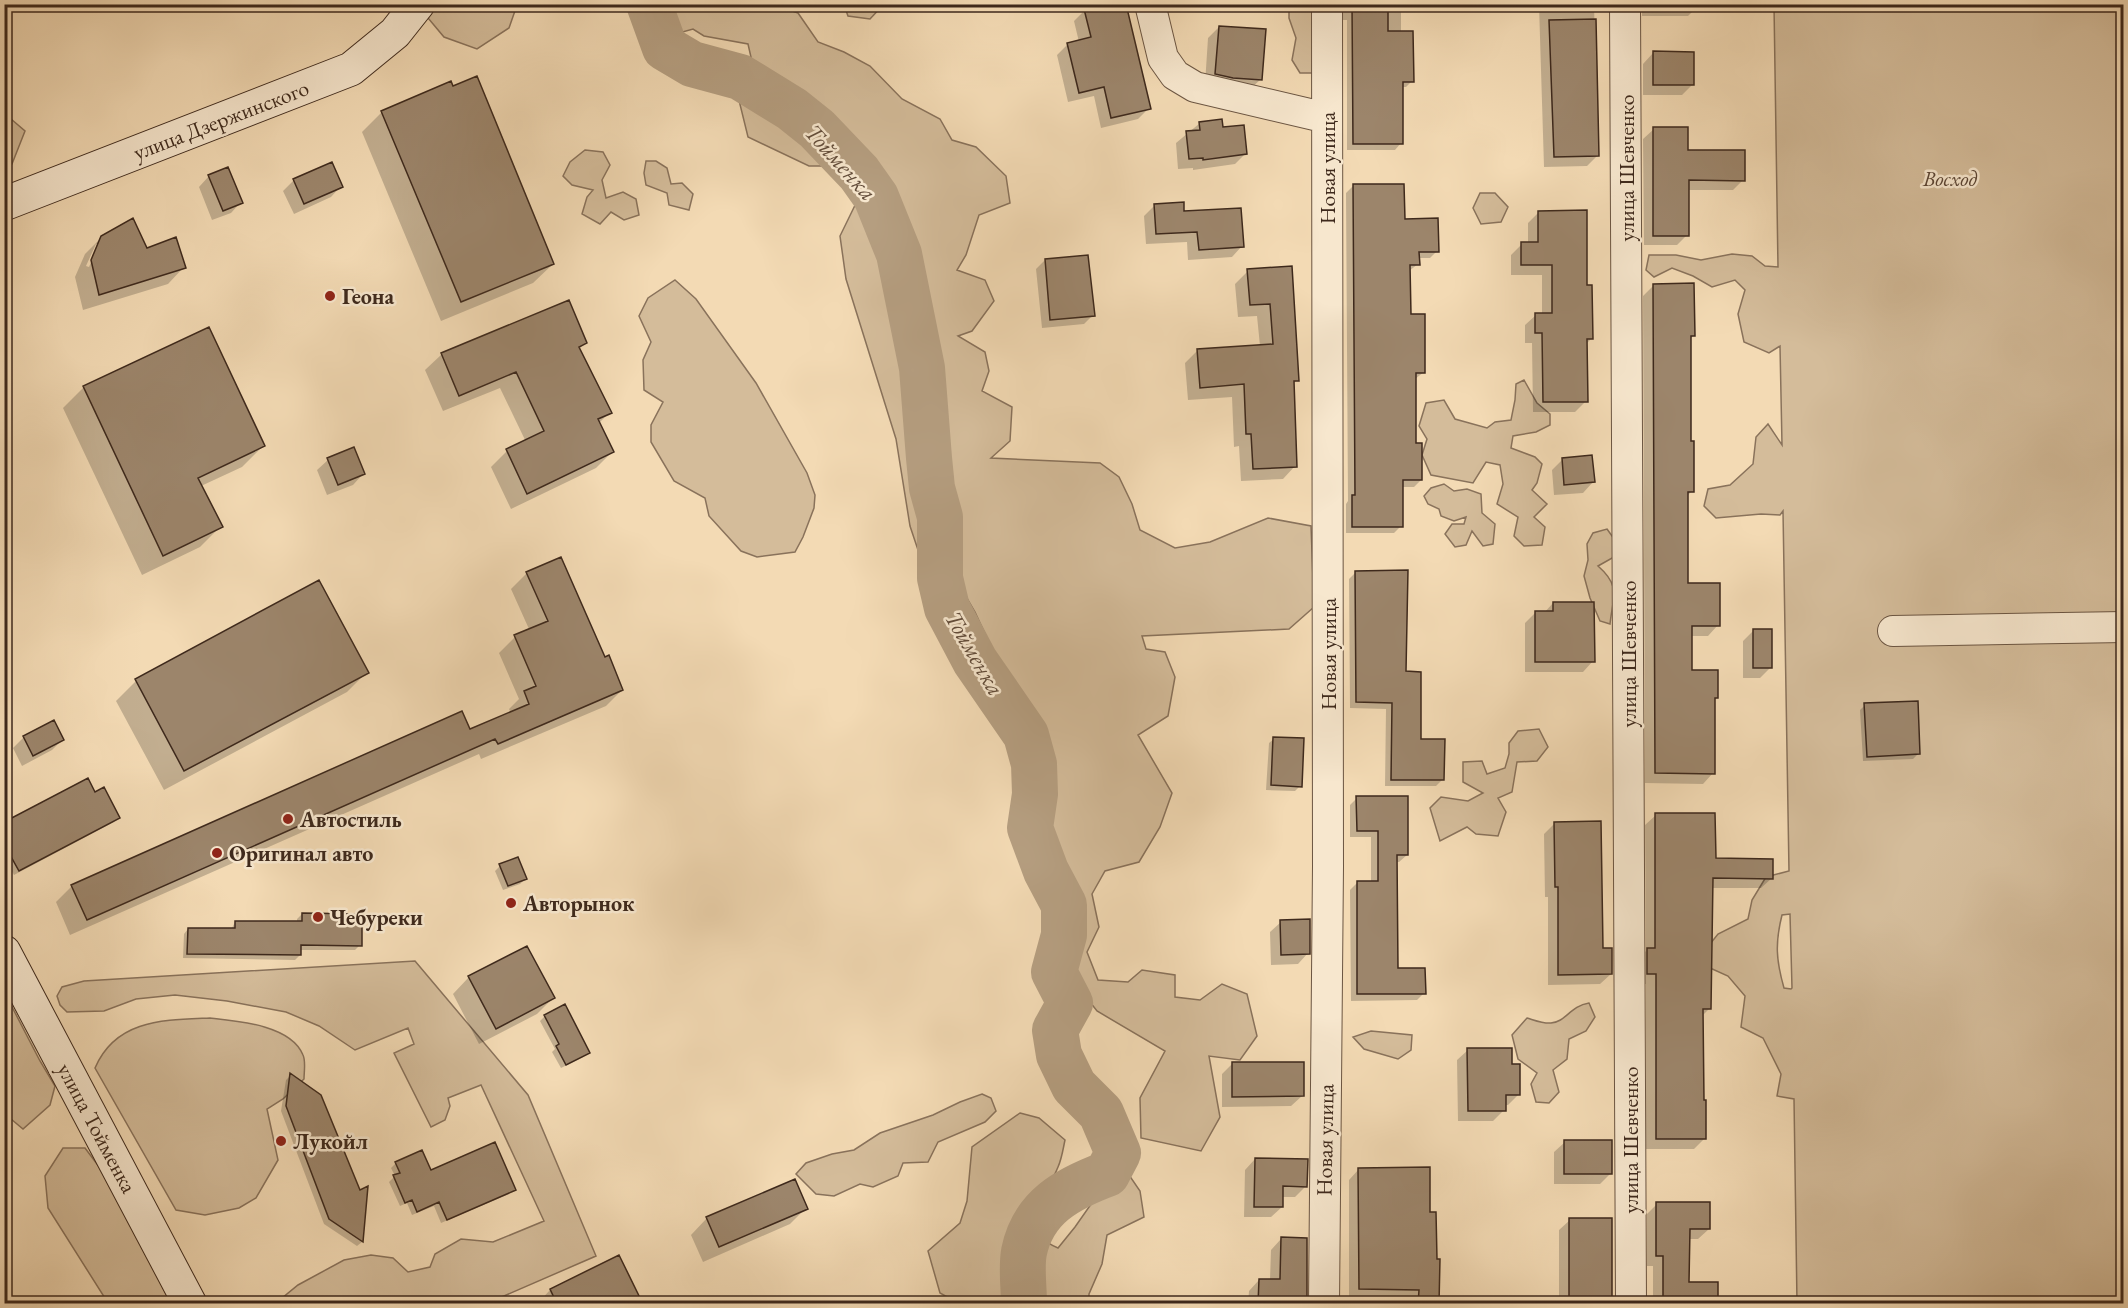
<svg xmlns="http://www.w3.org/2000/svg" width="2128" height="1308" font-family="'EB Garamond',serif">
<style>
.green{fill:#d4bc9a;stroke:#89725b;stroke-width:1.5;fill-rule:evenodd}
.shadow{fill:#0003;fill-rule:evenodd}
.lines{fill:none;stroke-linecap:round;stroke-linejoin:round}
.river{stroke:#b59e80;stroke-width:46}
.building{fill:#9c856b;stroke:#3e291c;stroke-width:1.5}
.street-casing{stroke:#6b5542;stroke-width:32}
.secondary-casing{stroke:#3e291c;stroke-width:35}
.street{stroke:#f7e7ce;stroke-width:30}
.secondary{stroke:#f7e7ce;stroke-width:33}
.poi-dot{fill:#8f2418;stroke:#f7e7ce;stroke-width:2}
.labels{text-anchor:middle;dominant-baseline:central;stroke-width:5;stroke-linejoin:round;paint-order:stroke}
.street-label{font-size:22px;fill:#3e291c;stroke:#f7e7ce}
.park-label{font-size:22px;font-style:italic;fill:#5c4635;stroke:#f7e7ce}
.poi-label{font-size:22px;font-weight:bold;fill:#3e291c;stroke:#f7e7ce;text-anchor:start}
.water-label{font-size:24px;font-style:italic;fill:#624c3a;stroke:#f7e7ce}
</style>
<rect width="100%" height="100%" fill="#f3dab4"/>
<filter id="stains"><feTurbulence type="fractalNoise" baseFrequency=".00333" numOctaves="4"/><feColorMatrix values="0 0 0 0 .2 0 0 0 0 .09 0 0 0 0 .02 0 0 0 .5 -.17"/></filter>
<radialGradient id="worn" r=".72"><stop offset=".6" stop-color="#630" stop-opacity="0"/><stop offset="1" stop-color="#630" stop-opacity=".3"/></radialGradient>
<!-- green -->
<path class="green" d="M436 5H517L509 28 477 49 444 37 428 18Z
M651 5H775L798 13 818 42 844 52 870 66 902 99 940 119 952 140 976 147 1006 176 1010 203 979 215 966 255 957 270 985 280 994 301 972 331 958 336 985 352 989 371 982 391 1012 407 1010 441 991 458 1100 463 1119 477 1132 504 1140 530 1175 548 1210 542 1268 518 1311 526 1314 607 1289 629 1142 636 1146 649 1165 652 1175 677 1168 716 1138 735 1172 793 1160 827 1139 862 1105 871 1092 894 1099 927 1087 952 1098 980 1128 982 1142 970 1175 975V997L1200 1000 1222 984 1247 994 1257 1036 1240 1060 1209 1056 1220 1117 1201 1151 1141 1138 1140 1098 1165 1051 1097 1011 1068 974 1064 935 1054 898 1067 875 1048 847 1039 810 1048 771 975 612 951 571 922 562 910 526 896 439 846 279 840 236 860 195 856 182 845 172 821 166H809L748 137 735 84 753 66 748 44 704 36 693 29 679 33 656 18Z
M844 5H883L870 19 848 16Z
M1289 5H1319V15L1312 23 1318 39 1313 73H1300L1292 60 1296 38 1289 18Z
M1774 5H2123V1303H1797L1794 1099 1777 1096 1781 1074 1763 1038 1741 1027 1745 996 1728 976 1710 968V944L1718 934 1748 919 1752 900 1766 877 1789 871 1783 511 1780 515 1761 514 1716 518 1704 506 1708 489 1730 485 1753 464 1756 437 1768 424 1782 445 1780 346 1769 353 1744 342 1738 314 1745 290 1735 280 1712 287 1693 276 1672 268 1654 277 1646 270 1649 255H1676L1701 260 1732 254 1752 256 1765 266 1778 267ZM1790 914 1792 988 1791 989 1784 988C1776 960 1775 943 1782 915Z
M4 113 25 131 12 164 5 167Z
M585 150 603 152 610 165 602 180 606 198 623 192 636 199 639 215 624 220 611 212 600 224 582 214 587 197 593 190 572 185 563 176 570 162Z
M646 161H656L667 168 671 184 682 183 693 194 689 210 669 205 667 193 646 185 644 173Z
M1480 193H1495L1508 207 1501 222 1481 224 1473 208Z
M675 280 696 299 756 383 807 473 815 495 814 508 803 537 795 552 757 557 741 551 709 516 705 498 674 481 651 442V425L663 402 644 390 643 360 651 342 639 316 648 298Z
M1524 380 1537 403 1550 414V425L1536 432 1513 436 1511 448 1535 457 1542 464 1537 483 1532 490 1547 504 1534 517 1545 527 1542 545 1524 546 1514 536 1518 517 1497 504 1503 484 1500 465 1486 462 1473 483 1431 475 1422 455 1427 439 1419 426 1426 403 1444 400 1455 419 1487 428 1495 422 1511 420 1515 400 1516 384Z
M1444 484 1454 491 1467 489 1481 494 1482 513 1495 524 1493 544 1483 546 1472 531 1466 545 1455 547 1445 534 1452 524H1464L1466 517 1454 521 1441 516 1439 509 1428 504 1424 496 1431 488Z
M1607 529 1617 543 1614 557 1598 566C1621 586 1613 596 1610 624L1600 621 1590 598 1584 576 1588 560 1587 544 1593 533Z
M1539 729 1548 747 1537 761 1517 762 1512 792 1498 798 1506 812 1498 836 1476 834 1467 827 1440 841 1430 808 1441 797 1468 801 1483 793 1463 782V762L1482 761 1487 774 1505 768 1509 754V743L1518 731Z
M415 961 528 1095 596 1256 488 1303H276L298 1285 344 1260 371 1255 393 1258 408 1272 430 1267 435 1254 461 1239 493 1242 544 1221 481 1085 448 1098 450 1106 445 1120 431 1127 394 1053 414 1044 408 1028 355 1050 319 1026 286 1012 227 1001 175 995 136 999 104 1011 67 1012 60 1005 57 996 62 987 84 981Z
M4 1000 10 1003 40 1061 55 1086 50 1105 23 1129 5 1114Z
M1589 1003 1595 1017 1586 1031 1569 1039 1567 1059 1553 1070 1559 1092 1549 1103 1536 1102 1531 1084 1537 1073 1518 1059 1512 1035 1527 1018C1534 1020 1544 1024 1551 1023 1566 1022 1570 1006 1589 1003Z
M210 1018C238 1021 291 1025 303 1055 306 1061 304 1072 304 1079L283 1099 267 1109 278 1160 256 1198 239 1208 205 1215 176 1210 95 1068C116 1019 164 1020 210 1018Z
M1371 1031 1412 1035 1411 1050 1398 1059 1364 1049 1353 1037Z
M982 1094 991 1098 996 1111 985 1122 938 1142 928 1162 903 1163 898 1176 873 1187 860 1184 834 1196 816 1194 796 1174 806 1163 832 1154 854 1150 880 1133 933 1115 960 1102Z
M1020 1113 1039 1118 1065 1140C1063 1149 1062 1158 1058 1167 1046 1198 1010 1228 1058 1248L1075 1227 1103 1187 1127 1172 1140 1191 1144 1217 1107 1235 1102 1264 1089 1294V1303H958L940 1293 928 1251 960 1223 967 1201 972 1147Z
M63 1148H85L115 1188 180 1303H108L48 1208 45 1176Z"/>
<!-- shadow -->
<path class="shadow" d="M1095 4H1124L1149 108 1138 119 1101 128 1094 96 1068 102 1057 55 1068 44 1079 42 1074 21 1085 10 1091 9Z
M1339 4H1401V32L1412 81 1406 87H1401V143L1395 150H1347V20H1339Z
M1511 4H1594L1598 155 1587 166 1544 167 1539 5Z
M1642 4H1699V5L1688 16H1642Z
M1219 27 1260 80 1249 90 1205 84 1208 38Z
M1653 53 1692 85 1682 95H1643V64Z
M452 88 553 264 533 283 441 321 362 132 382 112Z
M1200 123 1222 129 1246 153 1235 164 1193 170V168L1178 169 1176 143Z
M1654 129 1686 152 1743 180 1733 190H1687V235L1677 245H1644L1643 139Z
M209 176 241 202 231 213 212 220 199 187Z
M294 180 341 186 331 197 294 214 283 191Z
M1353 186 1403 220 1437 251 1430 258H1418V264L1409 271V316L1424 372 1415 379V444L1421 480 1414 487H1401V526L1394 533H1346V504L1348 501 1346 193Z
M1155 205 1183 212 1242 246 1232 257 1188 260 1187 242 1146 244 1144 216Z
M1539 212 1585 287 1591 339 1586 344V401L1575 412H1533L1532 343H1525V325L1536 315 1542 314V275H1511V255L1522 244H1528V223Z
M102 237 184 267 168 284 83 310 75 277 85 254ZM96 244H99L89 267 86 266Z
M1045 260 1093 315 1084 324 1042 328 1036 269Z
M1290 267 1297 380 1292 385 1295 466 1283 479 1241 481 1239 446 1234 447 1232 397 1188 400 1185 363 1198 350 1260 346 1257 316 1238 317 1235 284 1248 271Z
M1654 285 1693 336 1690 339V443L1692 491 1686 497 1687 584 1718 625 1708 636H1690V672L1717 698 1713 701V773L1703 784 1645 783 1643 296Z
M585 343 579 349 610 412 598 424 612 452 596 468 511 509 491 467 507 451 526 442 500 388 443 411 425 370 442 354Z
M84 387 263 446 242 467 201 486 221 526 200 547 142 575 63 408Z
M328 460 363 474 353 485 327 495 317 470Z
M1562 460 1593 482 1583 493 1554 495 1552 470Z
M1356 572 1405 673 1419 741 1443 779 1436 786H1385L1386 709 1350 708 1349 579Z
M527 573 604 659 622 690 606 706 481 759 479 754 70 935 56 902 72 886 511 713 509 709 519 699 499 653 515 637 529 629 511 589Z
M1553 603 1593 661 1583 672H1525V623L1535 613H1544Z
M1753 631 1771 667 1760 678H1743V641Z
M367 672 347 692 164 790 116 701 136 681Z
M1865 705 1918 754 1913 759 1863 761 1860 710Z
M24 737 62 740 52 750 22 766 13 748Z
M1274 739 1300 786 1295 791 1266 790 1269 743Z
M94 794 118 817 114 822 14 875 4 857V824Z
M1357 798 1407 855 1399 862H1396V970L1424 993 1417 1000 1351 1001 1350 890 1358 882H1371V837H1350V805Z
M1656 815 1714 860 1772 878 1761 888H1711L1710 1008 1702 1016 1705 1138 1694 1149H1646V984H1637V960L1646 951 1645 825Z
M1555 823 1611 974 1600 984 1548 985V897H1545L1544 834Z
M500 866 525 879 520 884 503 890 495 871Z
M302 914 360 945 355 950H300V955L295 960 183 958 184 934 188 929 231 930 235 922 297 923V919Z
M1281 922 1308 953 1298 964 1271 965 1270 932Z
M469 977 553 998 537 1014 479 1044 453 994Z
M545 1016 588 1052 583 1057 561 1068 552 1052 555 1049 540 1021Z
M1468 1050 1511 1065 1518 1095 1508 1105H1504V1110L1493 1121H1458L1457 1060Z
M1233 1063 1302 1096 1291 1106 1222 1107V1074Z
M291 1075 359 1192 366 1189 362 1242 357 1246 324 1224 281 1111 286 1080Z
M1565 1142 1611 1173 1600 1184H1554V1152Z
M1255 1159 1306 1186 1295 1197H1282V1207L1271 1217H1244L1245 1170Z
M396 1163 514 1189 509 1194 441 1223 434 1206 412 1215 407 1203 400 1206 389 1182 395 1176 391 1168Z
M1359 1169 1429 1213 1437 1304H1349V1180Z
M1657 1204 1709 1229 1698 1239H1688L1687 1283 1716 1304H1653V1266H1647V1214Z
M806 1208 790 1224 703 1262 691 1235 707 1218Z
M1570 1220 1611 1300 1612 1304H1559V1230Z
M1281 1239 1304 1304H1248L1249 1291 1259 1280H1270L1271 1250Z
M618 1257 641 1304H537L550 1290Z"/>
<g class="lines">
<!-- river -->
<path class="river" d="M649 4 665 48 692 64 740 77 792 109 817 129 859 173 876 197 899 254 922 368 929 458 932 488 940 517V578L947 608 975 661 1026 735 1034 764 1035 794 1030 828 1046 871 1064 905V935L1054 972 1070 1003 1055 1030 1059 1055 1074 1086 1101 1113 1118 1153 1107 1174C1067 1189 1033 1207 1024 1252 1021 1268 1024 1287 1024 1304"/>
</g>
<!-- building -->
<path class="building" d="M1104 4H1126L1151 109 1111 118 1104 87 1079 93 1067 43 1091 37 1084 9Z
M1352 4H1388V31H1413L1414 82H1403V144H1353Z
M1596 19 1599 156 1554 157 1549 20Z
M1219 26 1266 29 1262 80 1233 78 1215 74Z
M1653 51 1694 52V85H1653Z
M477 76 554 264 461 302 381 111 451 81 453 86Z
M1222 119 1223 127 1244 125 1247 154 1203 160V158L1189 159 1186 131 1200 130 1199 122Z
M1653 127H1688V150H1745V181L1689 180V236H1653Z
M332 162 343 187 304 204 293 179Z
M228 167 243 203 223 211 208 175Z
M1353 184H1404L1405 219 1438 218 1439 252H1419L1420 265H1410L1411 314H1425V373H1416V443H1422V480H1403V527H1352V495H1355Z
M1184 202V211L1241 208 1244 247 1199 250 1197 232 1156 234 1154 204Z
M1587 210V285H1592L1593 339H1587L1588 402H1543L1542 333H1535V313H1552V265H1521V242H1538V211Z
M133 218 147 248 176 237 186 268 99 295 91 260 101 236Z
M1088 255 1095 316 1050 320 1045 259Z
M1292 266 1299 381H1294L1297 467 1253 469 1251 434H1246L1244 384 1200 388 1197 349 1273 344 1270 304 1250 305 1247 269Z
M1694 283 1695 336H1691V441H1694V492H1688V583H1720V626H1692V670H1718V698H1715V774L1655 773 1653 284Z
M569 300 587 343 579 347 612 413 598 419 614 452 527 494 506 449 544 431 516 372 459 396 441 353Z
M209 327 265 446 198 478 223 527 163 556 83 386Z
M354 447 365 474 338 485 327 458Z
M1592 455 1595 482 1564 485 1562 458Z
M561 557 605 657 609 655 623 690 498 744 495 739 87 920 71 885 462 711 470 729 529 704 524 691 536 686 514 635 548 621 526 572Z
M1408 570 1406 671 1421 672V739H1445L1444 780H1391L1392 703 1356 702 1355 571Z
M319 580 369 673 184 771 135 679Z
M1553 602H1594L1595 662H1535V611H1553Z
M1753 629H1772V668H1753Z
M1918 701 1920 754 1867 757 1864 703Z
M54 720 64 740 33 756 23 736Z
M1273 737 1304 738 1302 787 1271 785Z
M88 778 95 792 104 787 120 818 19 871 4 844V822Z
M1356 796H1408V855H1397L1398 968H1425L1426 994H1357V881H1378V831H1357Z
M1655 813H1715L1716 858 1773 859V879L1713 878 1711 1009H1703L1704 1100H1706V1139H1656V974H1647V948H1655Z
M1601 821 1603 948H1612V974L1558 975V887H1555L1554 822Z
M518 857 527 879 508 886 499 864Z
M302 913 362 914V946L301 945V955L187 954 188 928H235V921H302Z
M1310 919V954L1281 955 1280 920Z
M527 946 555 998 496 1029 468 976Z
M565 1004 590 1053 566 1065 556 1046 559 1044 544 1015Z
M1467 1048H1512V1064H1520V1095H1506V1111H1468Z
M1232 1062H1304V1096L1232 1097Z
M290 1073 321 1095 360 1190 368 1186 363 1242 329 1219 286 1106Z
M1564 1140H1612V1174H1564Z
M495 1142 516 1190 447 1220 439 1202 417 1212 412 1200 405 1203 393 1175 400 1173 395 1162 422 1150 431 1170Z
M1255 1158 1308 1159 1307 1187 1283 1186V1207H1254Z
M1430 1167V1212H1436L1437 1259H1440L1439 1304H1418L1419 1290 1359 1289 1358 1168Z
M795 1179 808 1209 719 1247 706 1217Z
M1656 1202H1710V1229H1690L1689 1282H1718V1304H1663V1256H1656Z
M1569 1218H1612V1304H1569Z
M1281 1237 1307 1238V1304H1258L1259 1279H1280Z
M619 1255 643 1304H557L550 1289Z"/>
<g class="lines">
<!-- street casing -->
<g class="street-casing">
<path id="street" d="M1150 4 1163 58 1175 75 1195 87 1327 118
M1625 4 1631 1304
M1893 631 2124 627
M1324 1304 1328 866 1327 4"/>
</g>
<!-- secondary casing -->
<g class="secondary-casing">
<path id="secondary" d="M4 204 351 69 395 33 418 4
M4 952 190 1304"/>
</g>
<!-- street -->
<use href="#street" class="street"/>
<!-- secondary -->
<use href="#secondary" class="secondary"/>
</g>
<!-- markers -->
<g class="poi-dot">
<circle cx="330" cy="296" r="6"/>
<circle cx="288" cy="819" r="6"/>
<circle cx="217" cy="853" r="6"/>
<circle cx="511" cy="903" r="6"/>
<circle cx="318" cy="917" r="6"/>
<circle cx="281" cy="1141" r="6"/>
</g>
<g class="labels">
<!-- street labels -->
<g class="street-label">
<text transform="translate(221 120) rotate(-21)">улица Дзержинского</text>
<text transform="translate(1327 168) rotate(-90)">Новая улица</text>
<text transform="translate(1626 168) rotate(-90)">улица Шевченко</text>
<text transform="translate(1328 654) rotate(-90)">Новая улица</text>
<text transform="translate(1628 654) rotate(-90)">улица Шевченко</text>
<text transform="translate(97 1128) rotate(62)">улица Тойменка</text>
<text transform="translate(1325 1140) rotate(-89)">Новая улица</text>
<text transform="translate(1630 1140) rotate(-90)">улица Шевченко</text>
</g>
<!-- park labels -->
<g class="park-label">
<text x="1950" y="178">Восход</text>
</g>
<!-- poi labels -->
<g class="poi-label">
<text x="342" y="296">Геона</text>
<text x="300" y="819">Автостиль</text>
<text x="229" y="853">Оригинал авто</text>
<text x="523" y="903">Авторынок</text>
<text x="330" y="917">Чебуреки</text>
<text x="293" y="1141">Лукойл</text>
</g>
<!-- water labels -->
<g class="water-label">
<text transform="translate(841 162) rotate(48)">Тойменка</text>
<text transform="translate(975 653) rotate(60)">Тойменка</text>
</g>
</g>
<!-- margin -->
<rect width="2128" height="1308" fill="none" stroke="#f3dab4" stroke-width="24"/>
<rect x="6" y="6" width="2116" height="1296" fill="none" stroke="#3e291c" stroke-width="3"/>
<rect x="12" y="12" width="2104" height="1284" fill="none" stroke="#3e291c" stroke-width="1.5"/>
<rect width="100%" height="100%" filter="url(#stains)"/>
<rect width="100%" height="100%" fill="url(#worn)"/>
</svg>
